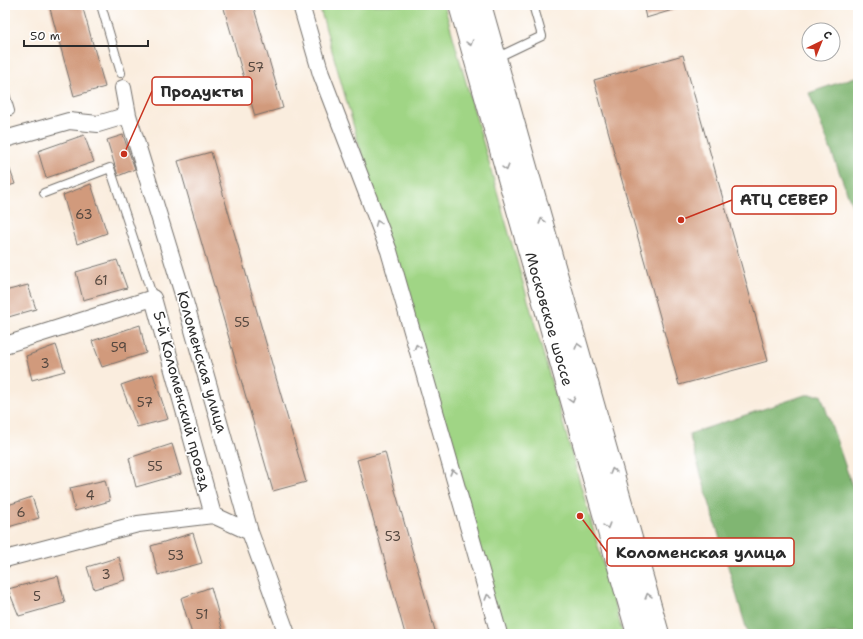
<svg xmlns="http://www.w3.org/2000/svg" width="863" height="639" font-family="'Shantell Sans',sans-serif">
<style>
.green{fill:#a0d585;stroke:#668058}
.forest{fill:#80b672;stroke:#56704e}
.building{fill:#d19a7c}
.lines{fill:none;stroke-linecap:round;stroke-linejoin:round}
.lane-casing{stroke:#736f6a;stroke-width:10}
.street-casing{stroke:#736f6a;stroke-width:18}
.primary-casing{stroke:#736f6a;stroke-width:24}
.lane{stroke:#fff;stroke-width:8}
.street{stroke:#fff;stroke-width:16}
.primary{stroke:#fff;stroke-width:22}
.oneway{stroke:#a0a0a0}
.labels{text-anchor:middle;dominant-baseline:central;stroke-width:3.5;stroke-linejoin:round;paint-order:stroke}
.number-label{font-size:13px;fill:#54473f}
.street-label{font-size:15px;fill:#2b2b2b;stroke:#fff}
.leader{fill:none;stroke:#c8321e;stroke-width:1.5}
.callout-dot{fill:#c8321e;stroke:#fff;stroke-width:1.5}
.callout{fill:#fff;stroke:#c8321e;stroke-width:1.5}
.callout-label{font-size:16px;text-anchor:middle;font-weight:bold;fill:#2b2b2b}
</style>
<rect width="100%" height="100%" fill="#fff"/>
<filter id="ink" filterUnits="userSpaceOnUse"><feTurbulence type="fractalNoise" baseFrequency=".025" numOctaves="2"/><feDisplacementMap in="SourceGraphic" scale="8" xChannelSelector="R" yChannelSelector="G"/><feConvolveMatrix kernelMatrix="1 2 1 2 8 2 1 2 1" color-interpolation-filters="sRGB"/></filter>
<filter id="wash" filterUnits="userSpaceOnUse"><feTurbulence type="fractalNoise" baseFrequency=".012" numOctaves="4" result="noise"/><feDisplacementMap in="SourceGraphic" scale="16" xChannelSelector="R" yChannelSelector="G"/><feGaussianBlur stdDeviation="0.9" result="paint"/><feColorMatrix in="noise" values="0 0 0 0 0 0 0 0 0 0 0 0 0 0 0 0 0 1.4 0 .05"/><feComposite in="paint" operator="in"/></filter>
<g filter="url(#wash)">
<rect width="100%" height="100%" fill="#faedde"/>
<!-- green -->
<path class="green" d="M319 5H444L623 634H499Z"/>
<!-- forest -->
<path class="forest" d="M858 76V221L809 93Z
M805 395H821L858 503V634H748L689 434Z"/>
<g id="blocks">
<!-- building -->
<path class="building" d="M49 5H82L105 87 74 96Z
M223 5H253L283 108 255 116Z
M643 5H675L676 9 646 18Z
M683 55 768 361 679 385 594 80Z
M84 135 94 162 46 178 38 151Z
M123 135 135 169 118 176 107 140Z
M211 152 306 482 273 491 178 161Z
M7 161 15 184 5 187V162Z
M91 184 107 233 77 244 63 195Z
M117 260 127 288 83 300 76 272Z
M28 285 36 309 5 318V291Z
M140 325 146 353 102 367 92 341Z
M56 345 65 371 32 380 26 356Z
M153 374 168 419 137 427 121 385Z
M172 444 181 474 136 487 129 458Z
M385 452 393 483 436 634H405L357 460Z
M105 480 110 501 75 511 70 488Z
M32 497 39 518 5 528V506Z
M193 533 202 563 158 575 151 546Z
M119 557 125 580 94 589 87 567Z
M58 576 65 603 19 616 8 589Z
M211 587 223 631 212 634H192L181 598Z"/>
</g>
</g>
<g filter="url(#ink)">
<use href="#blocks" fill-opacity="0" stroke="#736f6a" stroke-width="1"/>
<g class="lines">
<!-- lane casing -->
<g class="lane-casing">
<path id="lane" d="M101 5 121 73
M496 58 542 36 533 5
M5 94 10 111
M44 193 110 168 153 298"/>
</g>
<!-- street casing -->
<g class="street-casing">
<path id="street" d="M301 5 321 74 389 251 499 634
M123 88 128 115 182 291 250 532 287 634
M5 139 69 121 98 124 128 115
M5 345 153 298 213 515
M5 559 138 524 213 515 250 532"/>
</g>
<!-- primary casing -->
<g class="primary-casing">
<path id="primary" d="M460 5 638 634
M480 5 658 634"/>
</g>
<!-- lane -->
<use href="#lane" class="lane"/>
<!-- street -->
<use href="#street" class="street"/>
<!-- primary -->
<use href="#primary" class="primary"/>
</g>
<!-- one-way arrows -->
<defs><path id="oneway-chevron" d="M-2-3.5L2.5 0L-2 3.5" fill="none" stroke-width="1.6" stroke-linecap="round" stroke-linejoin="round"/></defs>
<g class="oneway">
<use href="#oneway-chevron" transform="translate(470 43) rotate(74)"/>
<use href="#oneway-chevron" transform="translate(506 168) rotate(74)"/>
<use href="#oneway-chevron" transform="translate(542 221) rotate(-106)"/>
<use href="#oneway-chevron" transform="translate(378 223) rotate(-111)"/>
<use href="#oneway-chevron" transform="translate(578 346) rotate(-106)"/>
<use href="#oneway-chevron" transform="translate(417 347) rotate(-106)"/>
<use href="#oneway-chevron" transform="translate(572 400) rotate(74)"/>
<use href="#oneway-chevron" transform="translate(613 471) rotate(-106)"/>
<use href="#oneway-chevron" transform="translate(453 472) rotate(-106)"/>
<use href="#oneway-chevron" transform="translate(607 526) rotate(74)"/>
<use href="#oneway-chevron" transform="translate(648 596) rotate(-106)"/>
<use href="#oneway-chevron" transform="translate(488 597) rotate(-106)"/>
</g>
</g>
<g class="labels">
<!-- number labels -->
<g class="number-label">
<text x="256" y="67">57</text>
<text x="84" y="214">63</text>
<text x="101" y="280">61</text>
<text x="242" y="322">55</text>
<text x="119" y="347">59</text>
<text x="45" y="363">3</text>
<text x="145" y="402">57</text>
<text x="155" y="466">55</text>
<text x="90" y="495">4</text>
<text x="21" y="512">6</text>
<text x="393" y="536">53</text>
<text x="176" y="555">53</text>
<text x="106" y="574">3</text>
<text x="37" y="596">5</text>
<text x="202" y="614">51</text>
</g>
<!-- street labels -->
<g class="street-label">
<text transform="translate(549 319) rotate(74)">Московское шоссе</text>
<text transform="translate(202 362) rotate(74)">Коломенская улица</text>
<text transform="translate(182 401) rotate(75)">5-й Коломенский проезд</text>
</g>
</g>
<!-- callouts -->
<path class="leader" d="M124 154L152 91M681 220L732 200M580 516L607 552"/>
<g class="callout-dot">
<circle cx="124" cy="154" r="4"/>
<circle cx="681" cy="220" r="4"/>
<circle cx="580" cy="516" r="4"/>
</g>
<g class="callout">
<rect x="152" y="77" width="100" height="28" rx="4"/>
<rect x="732" y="186" width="104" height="28" rx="4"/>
<rect x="607" y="538" width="187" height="28" rx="4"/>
</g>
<g class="callout-label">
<text x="202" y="97">Продукты</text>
<text x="784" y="205">АТЦ СЕВЕР</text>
<text x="701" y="558">Коломенская улица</text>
</g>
<!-- margin -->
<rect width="863" height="639" fill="none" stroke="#fff" stroke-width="20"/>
<!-- north arrow -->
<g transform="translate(821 42) rotate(43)"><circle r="19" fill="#ffffff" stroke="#aaaaaa"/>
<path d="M0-3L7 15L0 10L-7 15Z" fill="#c8321e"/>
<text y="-6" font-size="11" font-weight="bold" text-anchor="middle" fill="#2b2b2b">С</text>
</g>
<!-- scale -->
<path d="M24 40v6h124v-6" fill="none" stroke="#2b2b2b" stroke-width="2"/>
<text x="30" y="40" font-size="12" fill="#2b2b2b" stroke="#ffffff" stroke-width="3" paint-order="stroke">50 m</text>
</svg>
